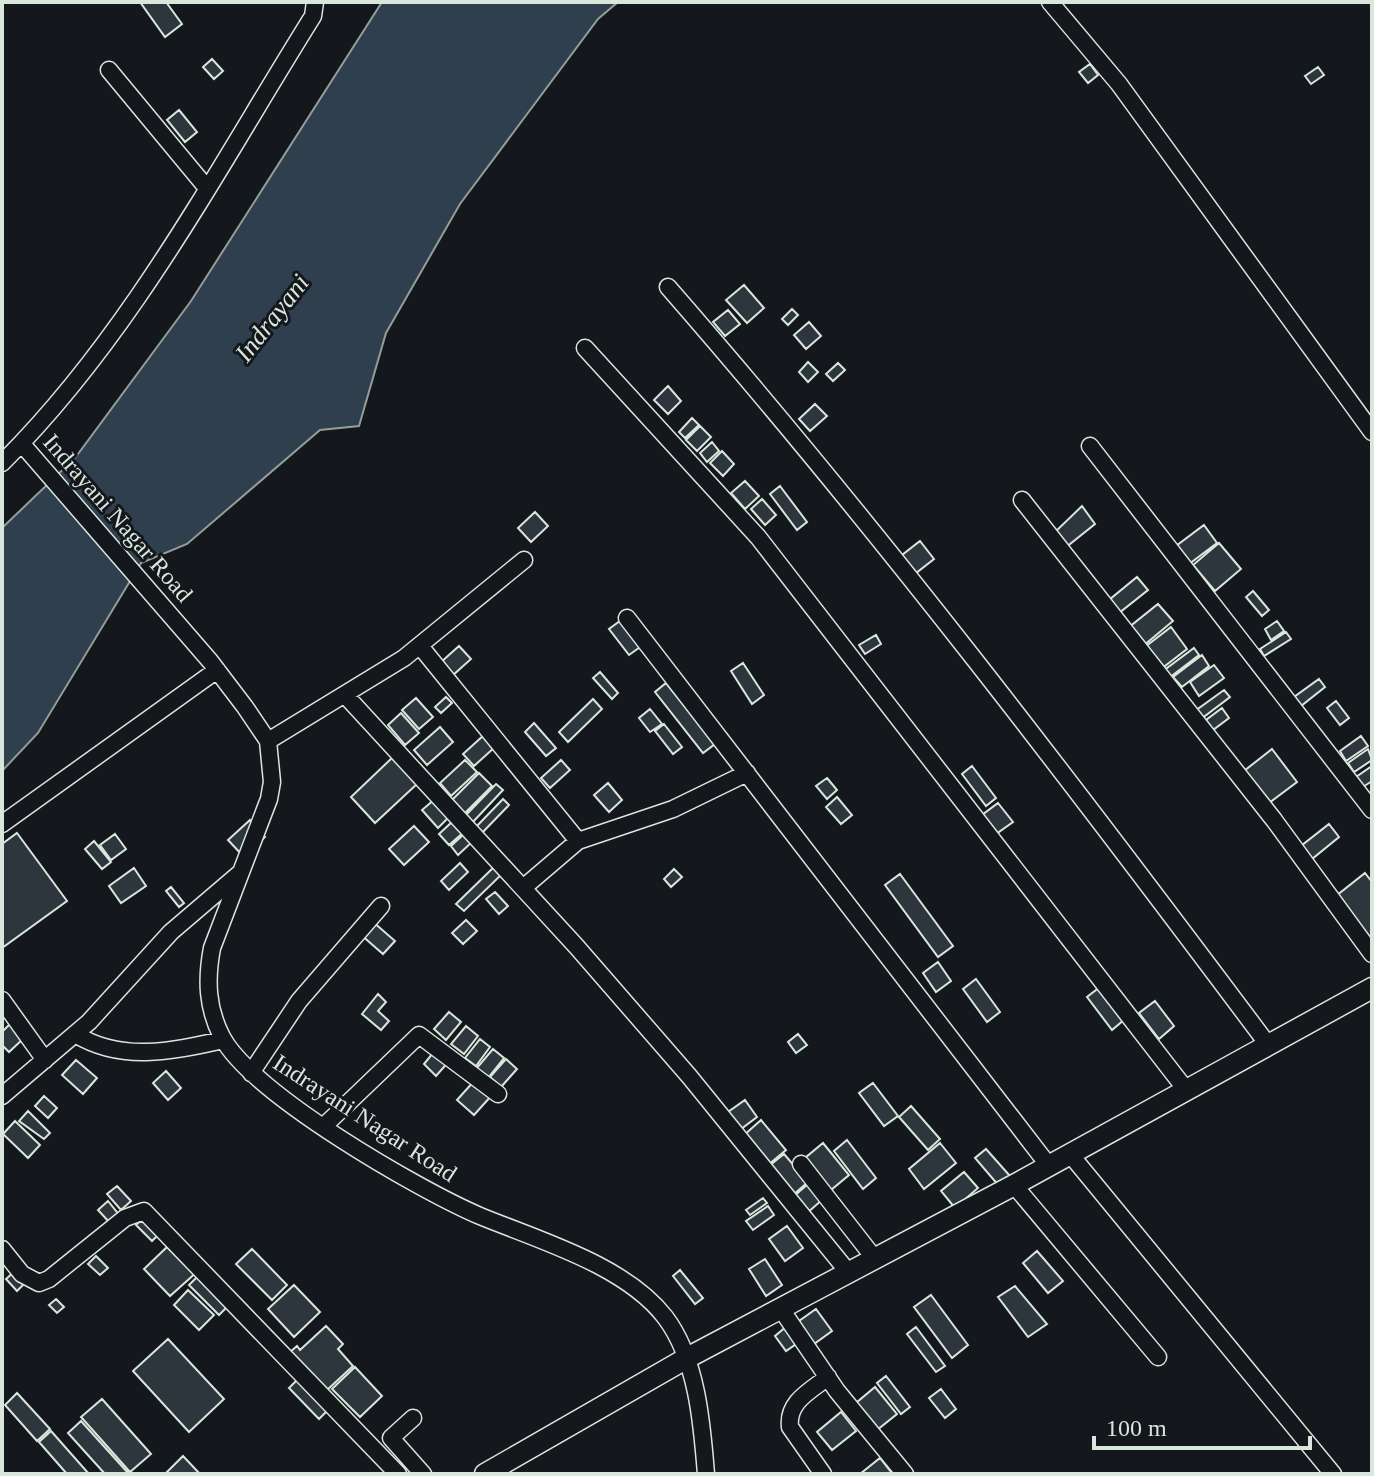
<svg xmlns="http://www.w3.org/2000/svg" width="1374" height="1476" font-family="Georgia,serif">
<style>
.water{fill:#2f3f4d;stroke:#939e99;stroke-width:2}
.building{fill:#2c363c;stroke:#d8e6dc;stroke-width:2}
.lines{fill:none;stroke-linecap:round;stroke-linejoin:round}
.minor-casing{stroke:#d8e6dc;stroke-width:19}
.major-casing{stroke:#d8e6dc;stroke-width:23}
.minor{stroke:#14181c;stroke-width:16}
.major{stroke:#14181c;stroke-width:20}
.labels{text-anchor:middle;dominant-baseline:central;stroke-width:6;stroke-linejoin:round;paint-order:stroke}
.street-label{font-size:24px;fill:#d8e6dc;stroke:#14181c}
.water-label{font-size:26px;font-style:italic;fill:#d8e6dc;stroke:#14181c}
</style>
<rect width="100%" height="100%" fill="#14181c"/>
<!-- water -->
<path class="water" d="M382 2H618L598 19 460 204 386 333 359 426 320 430 187 544 141 563 38 733 2 771V528L75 458 191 301Z"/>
<!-- building -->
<path class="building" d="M140 2H166L182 24 165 37Z
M212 59 223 71 214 79 203 67Z
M1090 64 1098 75 1088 83 1079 72Z
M1318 67 1324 75 1311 84 1305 76Z
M179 110 197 132 185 142 167 120Z
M744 285 764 308 747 323 726 300Z
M792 309 798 315 788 325 782 319Z
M728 310 740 324 725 336 713 322Z
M809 322 821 336 806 349 794 335Z
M808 362 818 372 808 382 799 372Z
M838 363 845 370 833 381 826 374Z
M668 386 681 401 668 414 654 400Z
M815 404 827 416 810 431 799 419Z
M692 418 699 425 685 438 679 432Z
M700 426 711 437 697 451 686 440Z
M712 442 719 451 707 462 700 453Z
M722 451 734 464 723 476 710 463Z
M745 481 759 496 745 509 731 493Z
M780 486 807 522 797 530 770 494Z
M762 499 776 515 765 525 751 509Z
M1082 506 1095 524 1065 548 1054 533Z
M535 512 548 526 531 542 518 528Z
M1204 525 1217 543 1189 564 1176 546Z
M920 541 934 559 911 577 897 559Z
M1219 543 1241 569 1215 591 1193 565Z
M1137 577 1148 590 1119 613 1109 600Z
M1253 591 1269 610 1262 616 1246 597Z
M1158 604 1173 621 1143 646 1128 628Z
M624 618 643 645 629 655 609 629Z
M1277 621 1284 631 1271 640 1265 629Z
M1171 627 1187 649 1161 669 1145 647Z
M1286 632 1291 639 1264 656 1260 649Z
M876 635 881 644 865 654 859 645Z
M459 646 471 659 452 676 440 663Z
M1194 648 1199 655 1169 678 1163 671Z
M1202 655 1209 666 1182 687 1173 677Z
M743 663 764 695 752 704 731 671Z
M1214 665 1224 678 1199 696 1190 682Z
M600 672 618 693 612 699 593 678Z
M1319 679 1325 687 1301 706 1294 697Z
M666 683 715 744 703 753 655 692Z
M1224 690 1230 697 1201 719 1195 711Z
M446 697 452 703 441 713 435 707Z
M416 698 433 717 419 729 402 710Z
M593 699 602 709 568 742 559 732Z
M1336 701 1349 718 1340 725 1327 708Z
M1222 708 1229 718 1213 730 1206 720Z
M650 709 662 724 650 732 639 718Z
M401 713 419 733 405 745 388 725Z
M534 723 556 748 546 756 525 732Z
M664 724 682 747 673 754 655 731Z
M440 727 453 742 427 765 414 750Z
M484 735 495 747 474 766 463 754Z
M1361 736 1368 746 1346 761 1340 751Z
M1272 749 1297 782 1269 803 1244 771Z
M1368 749 1372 760 1354 772 1348 763Z
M393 757 417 784 375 823 351 797Z
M465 760 477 772 451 796 440 783Z
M561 760 570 770 550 788 541 778Z
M972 766 996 798 986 806 962 774Z
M1372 766V781L1363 787 1356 777Z
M479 773 492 786 464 814 451 801Z
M827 778 837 790 827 799 816 786Z
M608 783 622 800 609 812 594 795Z
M496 784 503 790 472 823 465 816Z
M837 797 852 815 841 824 826 807Z
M435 799 450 816 438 828 422 810Z
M503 799 509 805 480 835 474 829Z
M998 803 1013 822 996 834 982 815Z
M250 820 265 837 244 857 228 840Z
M453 821 464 832 449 845 439 834Z
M1329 824 1339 837 1312 859 1301 846Z
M414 826 429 842 404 865 389 849Z
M17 833 67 901 2 948V844Z
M465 833 472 842 458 855 451 846Z
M115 834 126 849 111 860 100 845Z
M94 841 111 862 102 869 85 849Z
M460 863 468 872 449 890 441 881Z
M496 865 503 873 464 911 456 904Z
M134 868 146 886 121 903 109 886Z
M674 869 682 877 671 887 664 879Z
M1365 873 1372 882V943L1336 896Z
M900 874 953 946 938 957 885 885Z
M171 887 184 903 179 907 166 891Z
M495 892 508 906 499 914 486 899Z
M466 920 477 931 463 944 452 933Z
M372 921 395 941 383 954 360 934Z
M938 962 951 981 936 992 923 973Z
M976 979 1000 1012 987 1022 963 989Z
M1100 987 1125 1019 1112 1030 1087 997Z
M378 994 386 1002 378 1011 389 1021 381 1030 362 1014Z
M1155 1001 1174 1026 1159 1039 1139 1013Z
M449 1012 461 1022 446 1040 434 1029Z
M10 1024 24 1038 9 1052 2 1045V1032Z
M466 1026 478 1036 464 1054 451 1044Z
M798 1034 807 1045 796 1053 788 1042Z
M480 1039 490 1047 476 1066 465 1058Z
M437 1048 450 1060 436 1076 424 1064Z
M493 1049 504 1058 488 1078 476 1069Z
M506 1059 517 1069 501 1087 490 1077Z
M76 1060 97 1078 83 1094 62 1075Z
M166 1071 181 1088 168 1100 153 1083Z
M475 1080 492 1095 474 1115 457 1100Z
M873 1083 898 1116 884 1126 859 1093Z
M44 1096 57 1108 48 1118 35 1106Z
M745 1100 757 1117 741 1129 728 1112Z
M911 1106 940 1139 928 1150 899 1117Z
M28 1111 50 1133 44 1139 19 1121Z
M761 1120 786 1150 768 1165 743 1136Z
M15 1121 40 1145 28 1158 3 1134Z
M847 1140 876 1178 863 1189 834 1151Z
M823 1143 849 1175 831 1190 805 1158Z
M940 1143 956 1163 924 1189 909 1169Z
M986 1149 1010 1176 999 1186 975 1158Z
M784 1154 808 1182 793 1195 769 1166Z
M964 1172 978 1188 955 1208 941 1191Z
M808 1184 822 1200 807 1213 793 1197Z
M117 1186 131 1201 121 1210 107 1194Z
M763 1198 767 1203 750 1215 746 1210Z
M108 1201 120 1216 111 1224 98 1210Z
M768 1206 774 1215 753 1230 746 1221Z
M143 1218 159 1234 152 1241 136 1225Z
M787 1226 803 1248 785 1261 769 1239Z
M167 1247 183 1263 187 1259 198 1271 170 1296 144 1269Z
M252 1249 287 1285 272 1300 236 1264Z
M1037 1251 1063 1281 1048 1293 1023 1263Z
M96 1256 108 1268 100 1275 88 1264Z
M765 1259 782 1285 766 1296 749 1269Z
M16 1270 27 1281 17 1291 6 1279Z
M680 1270 703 1298 695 1304 673 1276Z
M202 1272 228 1306 219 1315 189 1285Z
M294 1285 320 1312 294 1337 268 1309Z
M1015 1286 1047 1324 1028 1337 998 1297Z
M188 1290 214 1315 199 1330 174 1305Z
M931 1295 968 1345 952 1358 914 1307Z
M56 1299 64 1307 57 1313 49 1305Z
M816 1309 832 1331 814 1344 799 1321Z
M326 1326 343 1344 338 1349 353 1366 326 1391 290 1352 297 1346 300 1350Z
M787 1326 799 1342 786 1351 775 1336Z
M916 1327 945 1366 936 1372 907 1334Z
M168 1339 224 1399 189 1432 133 1371Z
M355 1367 382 1396 360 1417 332 1389Z
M886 1376 910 1407 901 1414 877 1383Z
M299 1378 329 1409 319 1419 289 1388Z
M875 1387 897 1414 877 1430 856 1403Z
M941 1389 956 1409 945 1418 929 1398Z
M17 1393 50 1429 37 1441 5 1405Z
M102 1399 151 1454 130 1472 81 1417Z
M841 1412 856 1431 832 1450 817 1432Z
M81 1421 129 1474H105L68 1433Z
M51 1431 89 1474H67L39 1442Z
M183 1456 200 1474H165Z
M880 1458 891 1472 889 1474H860Z"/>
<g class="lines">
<!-- minor casing -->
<g class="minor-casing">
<path id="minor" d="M1050 2 1119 84 1372 432
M109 70 206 187
M668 287C880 530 1076 788 1269 1046
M585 348 758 537 1187 1091
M22 444 210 661 245 707 268 741 272 782 269 799 212 948C206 980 207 1008 222 1037 251 1093 419 1190 480 1216 538 1240 625 1265 665 1317 697 1359 702 1423 706 1474
M1090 446 1372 810
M2 463C131 335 217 169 313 16L315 2
M1022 500 1274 820 1372 954
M627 618 1049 1166
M420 646 578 841 523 888
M346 696 576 946 689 1076 849 1273
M268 741 404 658 524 560
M2 824 217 670
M578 841 673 809 747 773
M2 1000 45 1060
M75 1034C122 1063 173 1051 223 1040
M251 1073 299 1001 381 906
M2 1096 89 1022 171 932 240 873
M325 1125 419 1035 498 1094
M1070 1154 1333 1474
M801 1164 875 1259
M1014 1185 1158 1357
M2 1249 22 1274 39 1283 49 1279 125 1218 144 1211 398 1474
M781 1309 837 1391 905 1474
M413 1418 391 1438 423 1474
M823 1474 790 1427C787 1402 810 1391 828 1377"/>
</g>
<!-- major casing -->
<g class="major-casing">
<path id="major" d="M485 1474 687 1358 1014 1185 1372 988"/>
</g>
<!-- minor -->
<use href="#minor" class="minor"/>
<!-- major -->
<use href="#major" class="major"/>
</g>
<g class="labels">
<!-- street labels -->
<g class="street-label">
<text transform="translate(118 518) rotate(49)">Indrayani Nagar Road</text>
<text transform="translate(365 1118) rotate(33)">Indrayani Nagar Road</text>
</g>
<!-- water labels -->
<g class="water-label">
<text transform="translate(272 318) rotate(-52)">Indrayani</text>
</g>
</g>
<!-- border -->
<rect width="1374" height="1476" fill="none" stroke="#d8e6dc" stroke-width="8"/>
<!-- scale -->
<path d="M1094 1436v12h216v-12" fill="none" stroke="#d8e6dc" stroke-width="4"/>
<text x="1106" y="1436" font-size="24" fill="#d8e6dc" stroke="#14181c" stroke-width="6" paint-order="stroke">100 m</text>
</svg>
